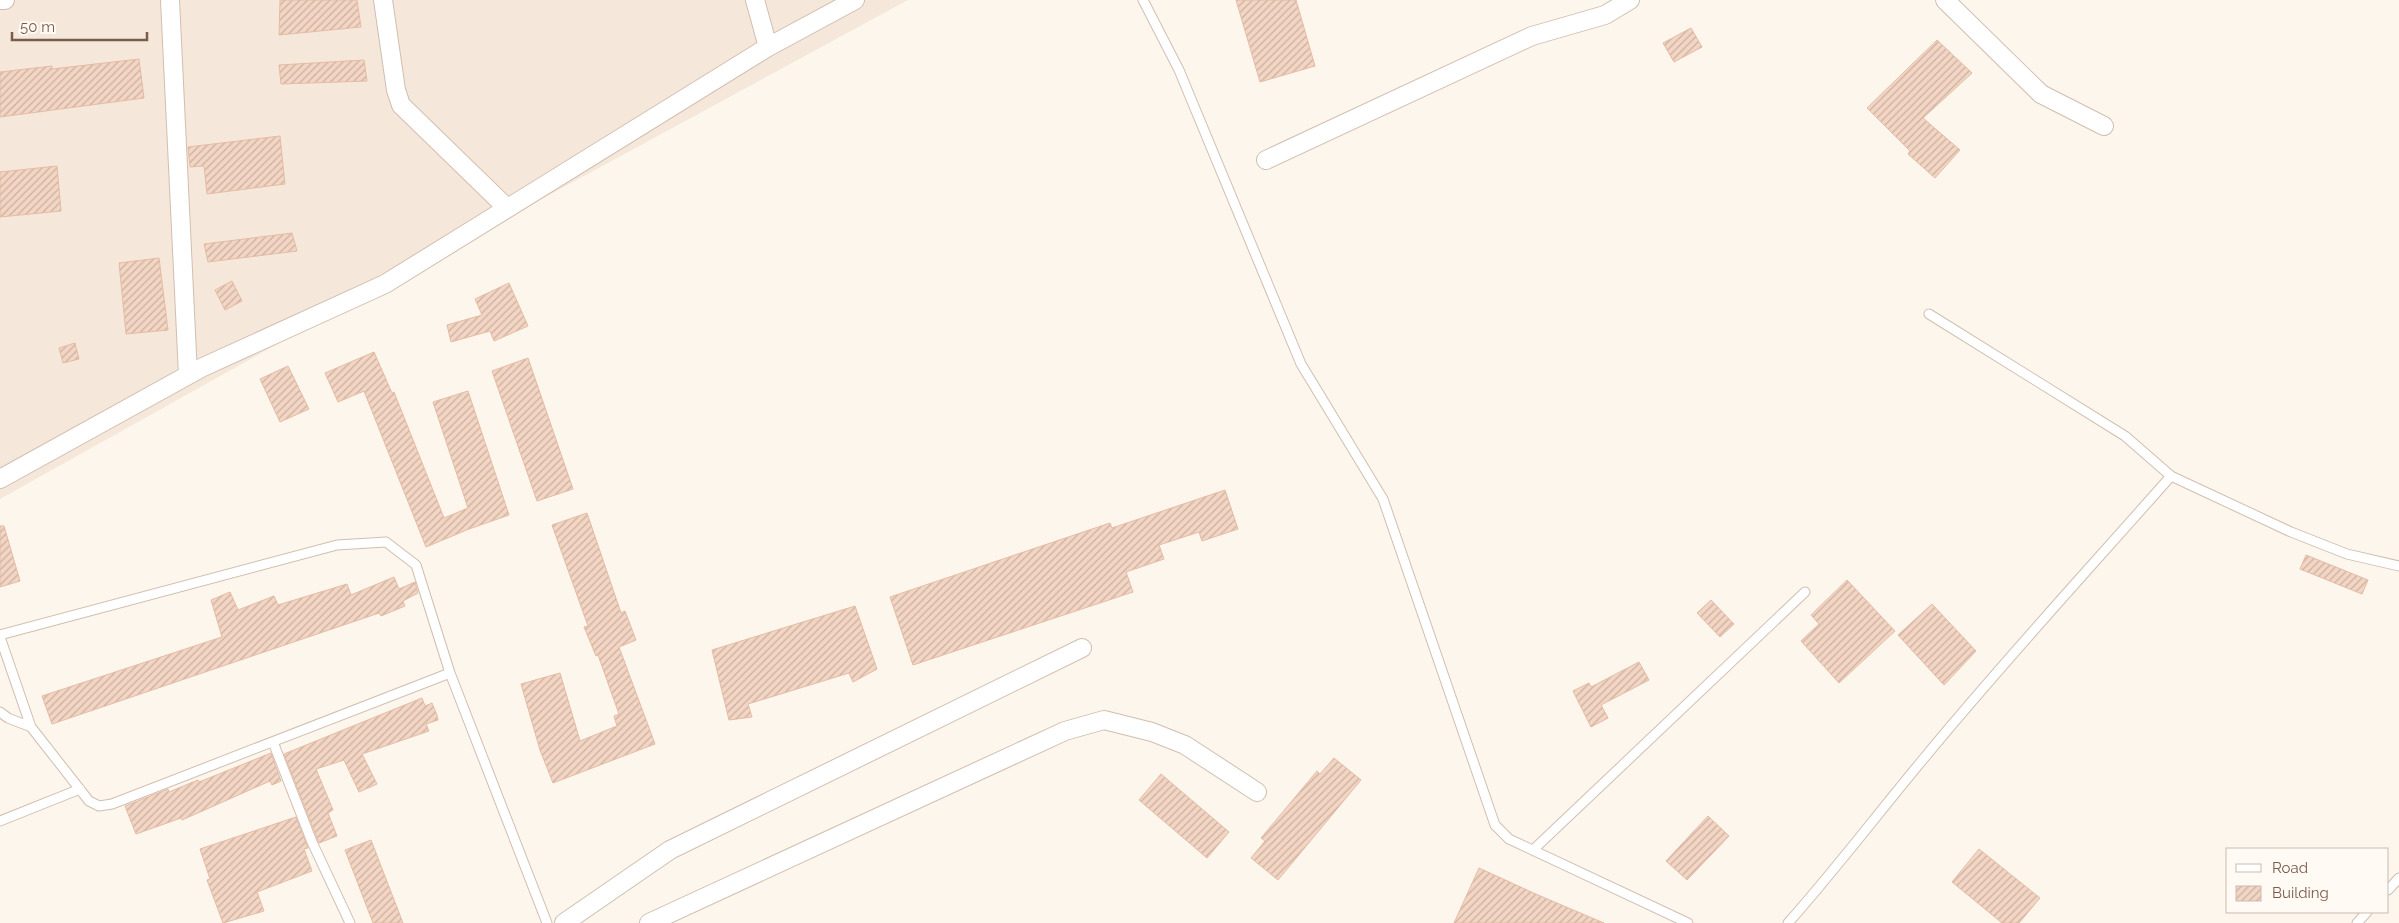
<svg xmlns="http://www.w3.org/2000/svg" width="2399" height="923" font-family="Raleway,sans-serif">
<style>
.residential{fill:#f5e8da}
.building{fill:url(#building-hatch);stroke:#e6bba3}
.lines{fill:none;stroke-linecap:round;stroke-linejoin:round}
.lane-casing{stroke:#d1beb0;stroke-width:11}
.street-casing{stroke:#d1beb0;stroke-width:20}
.lane{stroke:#fff;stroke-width:9}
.street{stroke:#fff;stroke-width:18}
</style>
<defs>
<pattern id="building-hatch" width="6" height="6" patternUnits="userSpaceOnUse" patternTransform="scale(1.25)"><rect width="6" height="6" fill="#f3d5c3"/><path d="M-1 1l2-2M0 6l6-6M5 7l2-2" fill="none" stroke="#cab0a1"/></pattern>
</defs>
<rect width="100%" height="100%" fill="#fdf6ec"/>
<!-- residential -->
<path class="residential" d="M0 0H908L385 284 0 499Z"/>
<!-- building -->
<path class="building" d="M280 0H357L361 27 279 35Z
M1236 0H1296L1315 66 1260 82Z
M1691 28 1702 47 1674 62 1663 43Z
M1937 40 1972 73 1923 118 1960 150 1935 178 1908 154 1910 151 1867 108Z
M139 59 144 98 0 117V72L52 66V69Z
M364 60 367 81 281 84 279 65Z
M280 136 285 184 207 194 204 166 190 167 188 147Z
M57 166 61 211 0 217V172Z
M292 233 297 251 208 262 204 244Z
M159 258 168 330 126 334 119 263Z
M232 281 242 301 225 310 215 290Z
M509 283 528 326 494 341 490 331 451 342 447 325 482 315 475 299Z
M75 343 79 359 63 363 59 348Z
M374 352 392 393 394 392 444 518 468 508 433 402 468 391 509 515 469 529 426 547 364 391 338 402 325 373Z
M528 358 573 489 537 501 492 371Z
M288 366 309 409 280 422 260 379Z
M1225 490 1238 529 1202 541 1199 532 1159 545 1164 559 1126 572 1133 592 913 665 890 597 1110 523 1112 528Z
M587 513 621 613 625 611 636 640 619 647 655 744 553 783 540 750 521 684 560 673 580 741 617 726 614 716 619 714 598 655 596 656 584 627 588 626 552 525Z
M0 526H4L20 581 0 587Z
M2306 555 2368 580 2362 594 2300 569Z
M394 577 399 589 415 582 418 593 403 601 405 606 381 616 379 613 52 724 42 696 222 637 211 600 230 592 238 610 274 596 278 605 347 584 351 595Z
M1847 580 1895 631 1839 683 1801 641 1819 624 1811 615Z
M1711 600 1734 624 1720 637 1697 613Z
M1932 604 1976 651 1944 685 1898 635Z
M855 606 877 669 853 682 849 673 748 704 752 717 729 720 712 650Z
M1639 662 1649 680 1601 705 1608 718 1591 727 1573 691 1589 683 1591 687Z
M422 698 425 706 432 703 437 715 438 720 426 724 429 731 362 754 377 784 359 792 344 760 316 769 333 810 328 813 337 836 319 843 284 754Z
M271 753 281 781 272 785 270 781 182 820 181 818 136 834 125 806 168 789 169 792 198 780 199 782Z
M1334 758 1361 780 1278 880 1251 858 1265 841 1261 838 1317 771 1320 774Z
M1161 774 1229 832 1207 858 1139 800Z
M1708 816 1729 836 1687 880 1666 861Z
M296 817 308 848 304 849 312 871 257 892 264 911 223 923 207 880 210 879 200 849Z
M371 840 403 923H373L345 850Z
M1979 849 2040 898 2019 923H2002L1952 882Z
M1479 868 1538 895 1604 923H1454Z"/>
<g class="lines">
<!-- lane casing -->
<g class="lane-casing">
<path id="lane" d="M1143 0 1179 70 1301 364 1383 499 1495 825 1509 839 1688 923
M1929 314 2125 436 2171 476 2291 532 2347 554 2399 566
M0 635 337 545 386 542 416 565 450 673 547 923
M0 637 31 727
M0 712 8 718 31 727 89 801 99 806 112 804 450 673
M273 742 312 842 350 923
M0 821 80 789
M1533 850 1805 592
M2388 890 2399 878
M1788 923C1836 869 1879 812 1925 757 2004 661 2089 569 2171 476
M2357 923 2367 912"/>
</g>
<!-- street casing -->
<g class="street-casing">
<path id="street" d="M0 0H5
M170 0 188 375
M383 0 396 90 401 105 507 208
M755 0 768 47
M1945 0 2041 94 2104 126
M1266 160 1532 36 1605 15 1630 0
M0 479 201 368 385 284 768 47 855 0
M564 923 670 850 1082 648
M649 923 1065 731 1104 720 1152 732 1185 745 1257 792"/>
</g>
<!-- lane -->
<use href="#lane" class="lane"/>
<!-- street -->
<use href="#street" class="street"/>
</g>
<!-- legend -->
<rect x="2226" y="848" width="162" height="65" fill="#fffaf3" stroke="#cabbb1"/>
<rect x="2236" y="864" width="25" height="8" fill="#ffffff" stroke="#cabbb1"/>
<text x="2272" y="873" font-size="15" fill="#7a5c4d">Road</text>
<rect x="2236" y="886" width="25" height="15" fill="url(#building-hatch)" stroke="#cabbb1"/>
<text x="2272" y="898" font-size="15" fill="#7a5c4d">Building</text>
<!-- scale -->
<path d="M12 32v8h135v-8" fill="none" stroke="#7a5c4d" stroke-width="2.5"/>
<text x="20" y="32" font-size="15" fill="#7a5c4d" stroke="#fffaf3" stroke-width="4" paint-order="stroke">50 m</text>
</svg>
